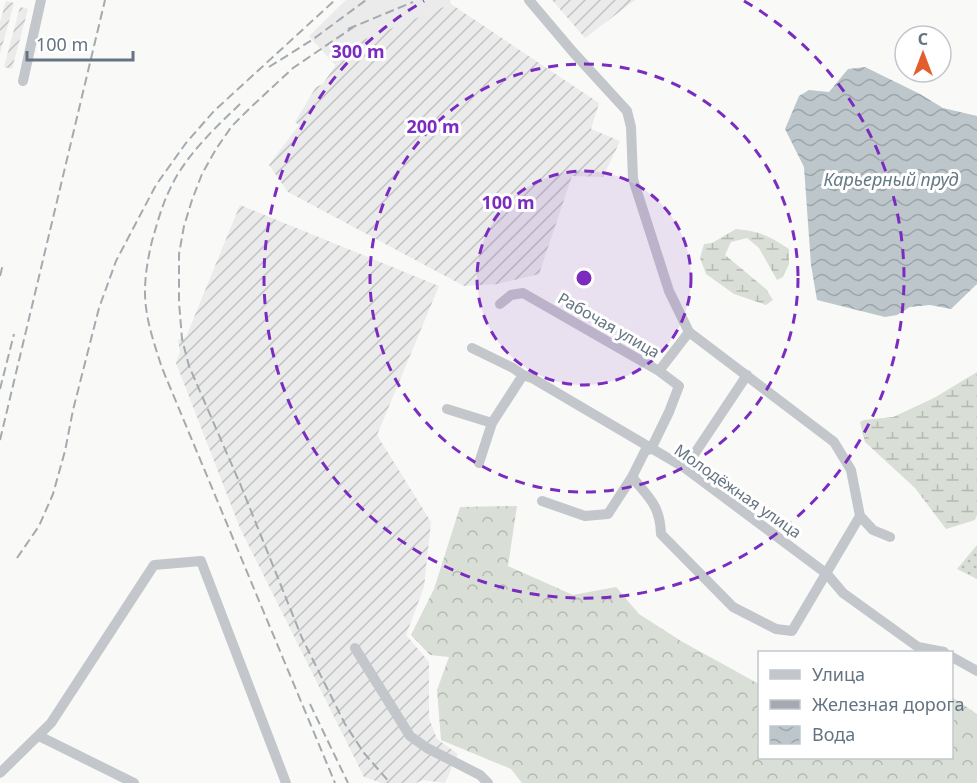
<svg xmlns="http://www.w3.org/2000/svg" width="977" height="783" font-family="'Noto Sans',sans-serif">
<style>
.built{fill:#eaebea}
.industrial{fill:url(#industrial-furrows)}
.grass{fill:url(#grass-dots)}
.forest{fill:url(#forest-crowns)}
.wetland{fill:url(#wetland-marsh)}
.water{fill:url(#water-waves)}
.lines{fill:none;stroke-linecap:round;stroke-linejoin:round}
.minor{stroke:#c3c7cb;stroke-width:10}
.rail{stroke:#a4aab0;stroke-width:2;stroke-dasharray:9 4.5;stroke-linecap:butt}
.ring{fill:none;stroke:#7b2cbf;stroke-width:3;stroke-dasharray:10 8}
.labels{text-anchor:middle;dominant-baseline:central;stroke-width:6;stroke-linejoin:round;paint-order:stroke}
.street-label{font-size:16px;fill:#657482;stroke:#fff}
.water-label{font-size:18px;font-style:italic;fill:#657a83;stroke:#fff}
.centre{fill:#7b2cbf;stroke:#fff;stroke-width:3}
.ring-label{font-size:18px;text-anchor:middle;font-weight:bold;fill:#7b2cbf;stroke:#fff;stroke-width:6;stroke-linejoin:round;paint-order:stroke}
</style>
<defs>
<pattern id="industrial-furrows" width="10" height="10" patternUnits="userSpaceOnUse" patternTransform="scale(1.5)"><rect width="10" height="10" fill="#eaebea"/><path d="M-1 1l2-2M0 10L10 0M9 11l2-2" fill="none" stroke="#c1c3c3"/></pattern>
<pattern id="grass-dots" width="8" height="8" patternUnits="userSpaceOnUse" patternTransform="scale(1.5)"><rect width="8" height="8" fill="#d9ded6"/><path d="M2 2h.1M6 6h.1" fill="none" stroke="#b4b9b3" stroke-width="1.8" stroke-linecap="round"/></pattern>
<pattern id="forest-crowns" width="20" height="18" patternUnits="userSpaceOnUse" patternTransform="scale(1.5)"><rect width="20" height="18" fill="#d9ded6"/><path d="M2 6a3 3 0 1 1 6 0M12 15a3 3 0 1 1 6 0" fill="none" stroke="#b4b9b3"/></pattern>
<pattern id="wetland-marsh" width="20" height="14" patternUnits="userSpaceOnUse" patternTransform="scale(1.5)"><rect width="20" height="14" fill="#d9ded6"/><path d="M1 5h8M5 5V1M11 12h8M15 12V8" fill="none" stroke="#b4b9b3"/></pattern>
<pattern id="water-waves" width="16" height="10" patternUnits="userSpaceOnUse" patternTransform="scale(1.5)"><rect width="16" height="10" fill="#bcc6cb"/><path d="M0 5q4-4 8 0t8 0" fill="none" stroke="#9ca5aa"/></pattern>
</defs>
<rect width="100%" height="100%" fill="#f9faf7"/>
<!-- built -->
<path class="built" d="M346 0H450L451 4 348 46 335 65 309 36Z"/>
<!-- industrial -->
<path class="industrial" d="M552 0H635L585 38Z
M6 1 14 3 0 54V22Z
M451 4 599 103 591 129 620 141 603 177 572 176 539 274 497 284 464 286 288 192 269 165 299 125 295 122 316 87 323 84 348 46Z
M20 7 28 9 12 69 4 67Z
M240 205 439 286 377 435 431 522 424 587 406 635 429 662V718L437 739 458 754 445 783 423 780 416 783H382L364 777 240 528 176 363 180 352 178 340 186 337Z"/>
<!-- grass -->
<path class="grass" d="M977 545V579L957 569Z"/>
<!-- forest -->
<path class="forest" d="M517 506 508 566 573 595 616 587 639 614 681 641 759 684 760 758H952V697L977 714V783H522L511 769 441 740 437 690 449 657 430 655 411 635 434 589 460 507Z"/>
<!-- wetland -->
<path class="wetland" d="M736 229C759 231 770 236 789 249V264L783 277 777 280 759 248 747 238 731 242 725 255 766 289 773 300 766 305 734 294 706 274 700 258 704 244 712 243Z
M977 372V515L975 520 946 529 915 488 865 442 860 422 864 420 893 417 934 398Z"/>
<!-- water -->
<path class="water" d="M865 67 920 94 943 108 977 116V284L951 309 930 305 910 307 897 315 885 317 817 300 811 265 804 167 785 129 799 96 809 90 829 92 848 69Z"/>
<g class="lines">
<!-- minor -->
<path class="minor" d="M529 0 573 52 627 111 631 127 633 179 669 291 689 332 834 442 851 470 860 516 873 530 890 537
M23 81 41 0
M500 304 511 295 523 293 659 371 679 386 669 412 651 449 645 451 632 477 608 514 585 516 542 501
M472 348 513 368 523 375 532 378 685 468 827 574 843 593 918 647 944 652
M659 371 689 332
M447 409 492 423
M479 463 492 423 523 375
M685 468 747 375
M632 477C649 498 660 505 661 534L733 607 776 629 792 631 860 516
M355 648 410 736 427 748 480 775 488 783
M952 657 977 671
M39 736 134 783
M0 773 51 723 154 565 201 561 286 783"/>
<!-- rail -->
<path class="rail" d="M355 26 293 68 250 108 232 126 216 149 202 174 192 200 184 226 179 254V302L182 339 189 366 241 486 302 638 345 724 364 753 390 783
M348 29 413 2
M269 67 312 40 366 0
M240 104C214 129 185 156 170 189 162 205 157 224 152 241 148 258 145 275 145 292 145 318 154 343 162 368L335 783
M0 276 3 264
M0 389 14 334
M0 440 105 0
M17 558 39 526 53 494 65 451 73 410 99 308 116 261 156 185 186 143 214 111 335 0
M310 704 348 783"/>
</g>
<!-- distance rings -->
<circle cx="584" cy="278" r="107" fill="#7b2cbf" fill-opacity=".12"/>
<g class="ring">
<circle cx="584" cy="278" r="107"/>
<circle cx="584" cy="278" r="214"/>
<path d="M744 1A320 320 0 1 1 424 1"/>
</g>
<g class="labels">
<!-- street labels -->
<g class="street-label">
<text transform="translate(609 325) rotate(30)">Рабочая улица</text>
<text transform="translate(738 491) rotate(35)">Молодёжная улица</text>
</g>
<!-- water labels -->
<g class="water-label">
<text x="891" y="179">Карьерный пруд</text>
</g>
</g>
<circle cx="584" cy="278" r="9" class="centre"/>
<g class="ring-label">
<text x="358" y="58">300 m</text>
<text x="433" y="133">200 m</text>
<text x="508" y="209">100 m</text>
</g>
<!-- legend -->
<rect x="758" y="651" width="195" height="108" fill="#ffffff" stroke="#c1c7cd" stroke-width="1.5"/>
<rect x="770" y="670" width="30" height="9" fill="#c3c7cb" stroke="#c1c7cd" stroke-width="1.5"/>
<text x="812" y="681" font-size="18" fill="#657482">Улица</text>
<rect x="770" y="700" width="30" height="9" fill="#a4aab0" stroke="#c1c7cd" stroke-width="1.5"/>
<text x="812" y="711" font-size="18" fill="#657482">Железная дорога</text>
<rect x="770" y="726" width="30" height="18" fill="url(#water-waves)" stroke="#c1c7cd" stroke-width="1.5"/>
<text x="812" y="741" font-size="18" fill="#657482">Вода</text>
<!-- north arrow -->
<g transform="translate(923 54)"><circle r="28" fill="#ffffff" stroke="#c1c7cd" stroke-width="1.5"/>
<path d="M0-4.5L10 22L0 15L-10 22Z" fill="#e25e2f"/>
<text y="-9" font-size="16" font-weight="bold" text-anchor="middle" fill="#657482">С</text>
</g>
<!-- scale -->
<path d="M27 51v9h106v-9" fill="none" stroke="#657482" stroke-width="3"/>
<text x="36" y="51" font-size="18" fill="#657482" stroke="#ffffff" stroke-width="4.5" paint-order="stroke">100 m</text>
</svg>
